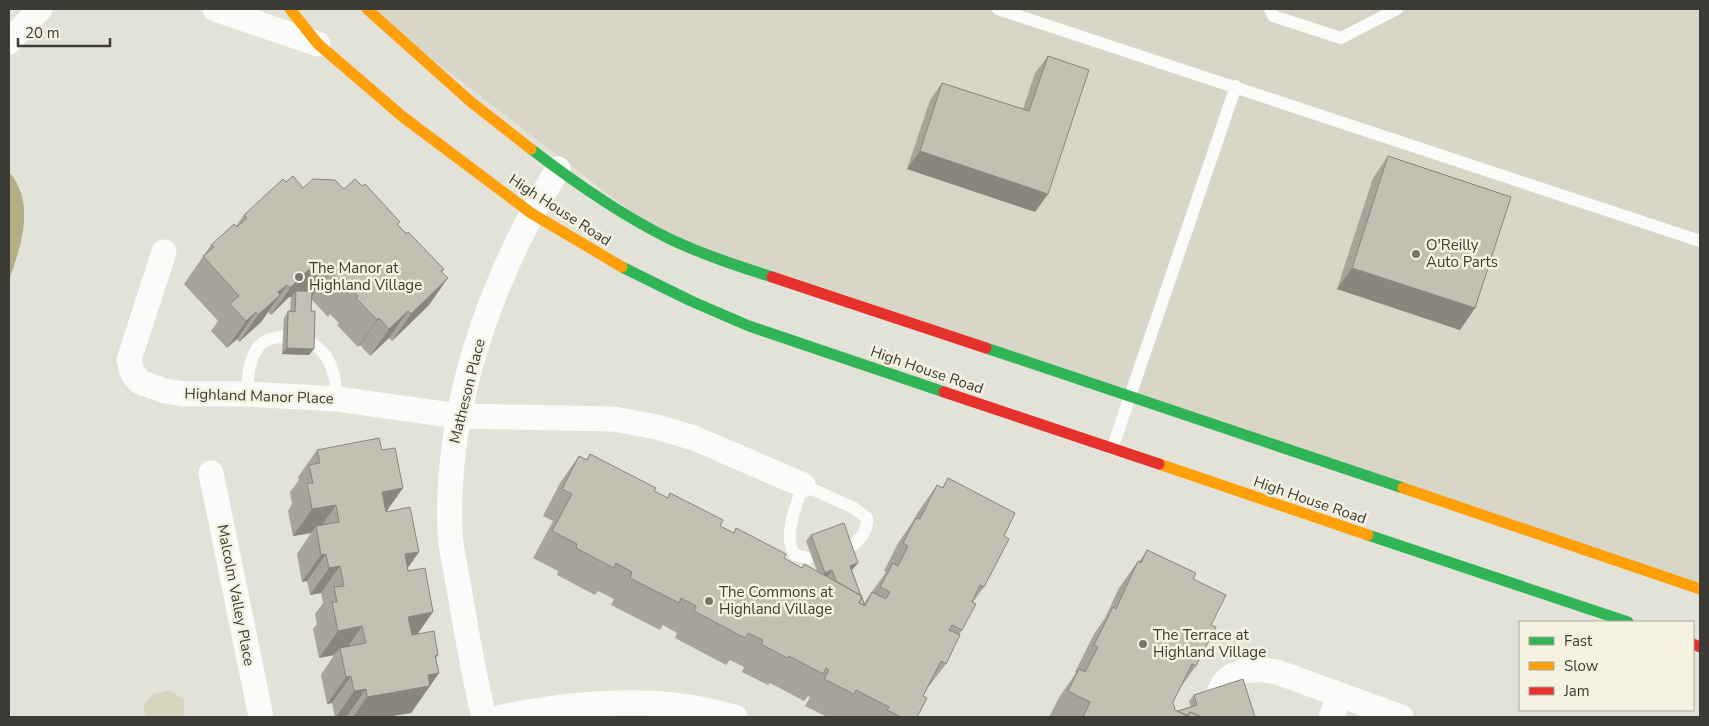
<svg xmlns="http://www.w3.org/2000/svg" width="1709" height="726" font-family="'Nunito Sans',sans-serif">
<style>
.built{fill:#d8d6c6}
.green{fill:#d7d5bd}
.water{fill:#b3ae86}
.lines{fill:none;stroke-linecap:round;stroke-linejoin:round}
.lane{stroke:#fbfbf9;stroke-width:12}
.street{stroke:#fbfbf9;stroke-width:25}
.fast{stroke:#30b455;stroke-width:11}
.slow{stroke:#ff9f0a;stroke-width:11}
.jam{stroke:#e5322d;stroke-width:11}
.wall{fill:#a7a599}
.shaded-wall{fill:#88867d}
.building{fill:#c2c0b2;stroke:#88867d}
.poi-dot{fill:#76756e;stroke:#f4f3e2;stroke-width:2}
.labels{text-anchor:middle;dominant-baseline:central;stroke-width:5;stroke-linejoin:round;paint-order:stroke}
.street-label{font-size:15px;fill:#3c3b35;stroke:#f4f3e2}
.poi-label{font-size:15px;fill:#3c3b35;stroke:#f4f3e2;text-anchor:start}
</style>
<rect width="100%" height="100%" fill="#e3e2d9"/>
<!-- built -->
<path class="built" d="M367 9H1700V589L663 236Z"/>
<!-- green -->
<path class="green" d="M170 690 184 700V717H146L143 707 153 694Z"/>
<!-- water -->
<path class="water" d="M9 172C36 202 21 247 9 280Z"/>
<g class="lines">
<!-- lane -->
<path class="lane" d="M998 9 1700 241
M1270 9 1273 16 1341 38 1397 9
M247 394C248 379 248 362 257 349 262 340 274 337 284 337 324 338 335 362 337 399
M1112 449 1236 86
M808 558 795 555C782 537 797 504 803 485L854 508 867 518C868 530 861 538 852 546"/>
<!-- street -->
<path class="street" d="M215 9 318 44
M9 42 40 9
M164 252 129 360 133 374 140 382 165 391 184 394H247L337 399 458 416 614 419 657 427 694 438 803 485
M211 473 261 717
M484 717C474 677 467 636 460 594 457 574 451 552 450 531 445 404 492 276 558 169
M502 717C561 705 630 698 690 707 705 709 720 714 735 717
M1219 717C1212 675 1241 665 1277 672L1401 717
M1331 717 1340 696"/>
<!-- fast -->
<path class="fast" d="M531 149C574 182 622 216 672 240 704 255 738 266 772 277
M622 267 691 301 749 326 944 392
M986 348 1403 488
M1368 535 1628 622"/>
<!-- slow -->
<path class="slow" d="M290 9 318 44 403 117 531 213 622 267
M367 9 471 102 531 149
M1159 464 1368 535
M1403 488 1700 589"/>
<!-- jam -->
<path class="jam" d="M772 277 986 348
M944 392 1159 464
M1693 644 1700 647"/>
</g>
<!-- wall -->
<path class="wall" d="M1048 56V194L1035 212 907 169 930 100 942 83 1023 109 1035 73Z
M1388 156 1475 308 1460 330 1337 289 1373 178Z
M286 182 303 188 344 189 398 225 444 269 442 272 429 305 392 341 389 338 370 356 360 345 358 347 337 325 339 323 330 314 328 317 312 300 309 355 282 354 284 318 288 311H290L291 297H289L271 315 268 312 261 322 239 342 237 339 227 348 211 331 218 321 184 284 211 245 236 226 244 215Z
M317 450 387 511 407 568 418 634 438 655 436 659 439 673 411 713 386 717H347V716L335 717 332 703 327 704 321 675 334 655 319 658 313 629 317 624 315 614 323 603 321 593 310 595 307 581 302 582 297 554 311 533 293 536 288 511 292 504 290 492 299 480 298 477Z
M590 454 654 491 667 498 670 493 720 526 733 533 736 528 784 558 802 568 804 564 817 571 806 541 811 535 853 569 852 570 864 603 886 572 884 571 897 545 913 521 918 512 937 485 942 488 948 478 1004 536 984 587 973 602 962 630 959 635 946 664 926 690 923 696 917 717H827L805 706 810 697 808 696 804 701 770 683 768 685 742 672 744 667 730 660 726 665 675 638 677 633 663 625 660 630 611 605 614 599 598 591 595 595 557 575 558 571 533 558 553 521 543 516 560 483 579 456 586 460Z
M1147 550 1193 579 1211 625 1196 666 1178 691 1173 702 1175 710 1178 711 1191 707 1189 701 1194 695 1255 717H1049L1060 696 1076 673 1075 672 1094 634 1105 618 1119 588 1138 561 1139 562Z"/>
<!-- shaded-wall -->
<path class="shaded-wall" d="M920 151 1048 194 1035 212 907 169Z
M1352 268 1475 308 1460 330 1337 289Z
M308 270 330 271 311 298 296 291 291 297H289L271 315 290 288Z
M448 278 429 305 392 341 411 314Z
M287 285 261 322 239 342 258 315 278 292Z
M408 311 389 338 370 356 389 329Z
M256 312 237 339 227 348 246 321Z
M379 318 360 345 358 347 377 320Z
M287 348 314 349 309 355 282 354Z
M403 488 384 515 382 492Z
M336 505 317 532 316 526 311 533 293 536 312 509Z
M419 552 400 579 405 554Z
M326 554 307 581 302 582 321 555Z
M858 563 853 569 846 572 850 566Z
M340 566 321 593 310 595 329 568Z
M832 570 827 577 820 579 825 573Z
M433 612 414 639 389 644 408 617Z
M362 626 343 654 340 648 334 655 319 658 338 631Z
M439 673 411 713 386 717H353L367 697 428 675Z
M351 676 332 703 327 704 346 677Z
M366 689 347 716 336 717 354 691Z"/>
<!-- building -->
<path class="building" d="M1048 56 1089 70 1048 194 920 151 942 83 1029 111Z
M1388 156 1511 197 1475 308 1352 268Z
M293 176 303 188 313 179 335 180 344 189 355 179 362 186 365 184 400 222 397 224 406 234 408 232 444 269 441 271 448 278 411 314 408 311 389 329 379 318 377 320 356 298 358 296 349 287 347 290 330 271 308 270 290 288 287 285 278 292 280 295 258 315 256 312 246 321 230 304 239 296 203 256 214 247 211 245 234 224 237 227 247 218 244 215 283 179 286 182Z
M296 291H312L311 311H315L314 349 287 348 288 311 295 312Z
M379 438 382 450 395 448 403 488 382 492 386 512 410 507 419 552 405 554 408 571 425 568 433 612 408 617 412 635 434 631 438 655 435 656 439 673 428 675 430 686 367 697 366 689 354 691 351 676 346 677 340 648 366 643 362 626 338 631 332 602H337L334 587 344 586 340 566 329 568 326 554 321 555 316 526 339 522 336 505 312 509 307 483H313L309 465 320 463 317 450Z
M590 454 656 488 654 491 668 498 670 493 723 520 720 526 734 533 736 528 786 554 784 558 802 568 804 564 862 596 859 603 865 606 872 592 886 599 890 592 880 587 893 563 898 566 908 546 903 543 916 518 920 519 937 485 943 488 948 478 1015 513 1004 536 1009 539 984 587 980 585 972 602 976 604 962 630 952 625 949 630 960 635 946 664 941 661 923 696 927 698 917 717H901L887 710 889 707 856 690 854 694 824 679 829 670 826 668 823 674 789 656 787 658 761 644 763 640 748 633 745 638 694 611 696 606 681 598 679 603 630 578 632 572 616 563 614 568 576 548 577 544 552 531 572 494 562 489 579 456 587 460Z
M844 523 858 563 850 566 861 596 836 581 832 570 825 573 811 535Z
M1147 550 1196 573 1193 579 1226 595 1211 625 1216 627 1196 666 1192 664 1173 702 1175 710 1188 716 1190 712 1201 717H1083L1090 702 1068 691 1079 669 1085 672 1098 647 1094 645 1113 607 1116 609 1138 561 1141 563Z
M862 597 864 603 863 605 859 603Z
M1243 679 1255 717H1201L1190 712 1187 716 1178 711 1197 705 1194 695Z"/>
<!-- markers -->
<g class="poi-dot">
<circle cx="1416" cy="254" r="5"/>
<circle cx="299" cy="277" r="5"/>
<circle cx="709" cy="601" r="5"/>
<circle cx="1143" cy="644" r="5"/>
</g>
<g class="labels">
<!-- street labels -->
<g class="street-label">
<text transform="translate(560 210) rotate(33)">High House Road</text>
<text transform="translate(927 370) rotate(19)">High House Road</text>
<text transform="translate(467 391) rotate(-76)">Matheson Place</text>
<text transform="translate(259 396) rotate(2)">Highland Manor Place</text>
<text transform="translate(1310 500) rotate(19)">High House Road</text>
<text transform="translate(236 595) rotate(79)">Malcolm Valley Place</text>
</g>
<!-- poi labels -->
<g class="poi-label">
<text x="1426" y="245">O'Reilly<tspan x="1426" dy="17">Auto Parts</tspan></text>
<text x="309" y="268">The Manor at<tspan x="309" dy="17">Highland Village</tspan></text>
<text x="719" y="592">The Commons at<tspan x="719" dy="17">Highland Village</tspan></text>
<text x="1153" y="635">The Terrace at<tspan x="1153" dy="17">Highland Village</tspan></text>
</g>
</g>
<!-- border -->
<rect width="1709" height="726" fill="none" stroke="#3c3b35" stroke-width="20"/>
<!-- legend -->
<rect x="1519" y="621" width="175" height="90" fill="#f4f3e2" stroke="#aaa99d"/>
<rect x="1529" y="637" width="25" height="8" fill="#30b455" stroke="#aaa99d"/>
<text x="1564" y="646" font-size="15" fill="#3c3b35">Fast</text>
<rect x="1529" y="662" width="25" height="8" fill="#ff9f0a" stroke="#aaa99d"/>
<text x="1564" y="671" font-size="15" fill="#3c3b35">Slow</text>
<rect x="1529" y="687" width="25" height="8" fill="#e5322d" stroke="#aaa99d"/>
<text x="1564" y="696" font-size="15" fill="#3c3b35">Jam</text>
<!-- scale -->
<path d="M18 38v8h92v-8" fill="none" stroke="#3c3b35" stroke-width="2.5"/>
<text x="25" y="38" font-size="15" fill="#3c3b35" stroke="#f4f3e2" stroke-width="4" paint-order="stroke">20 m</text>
</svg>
